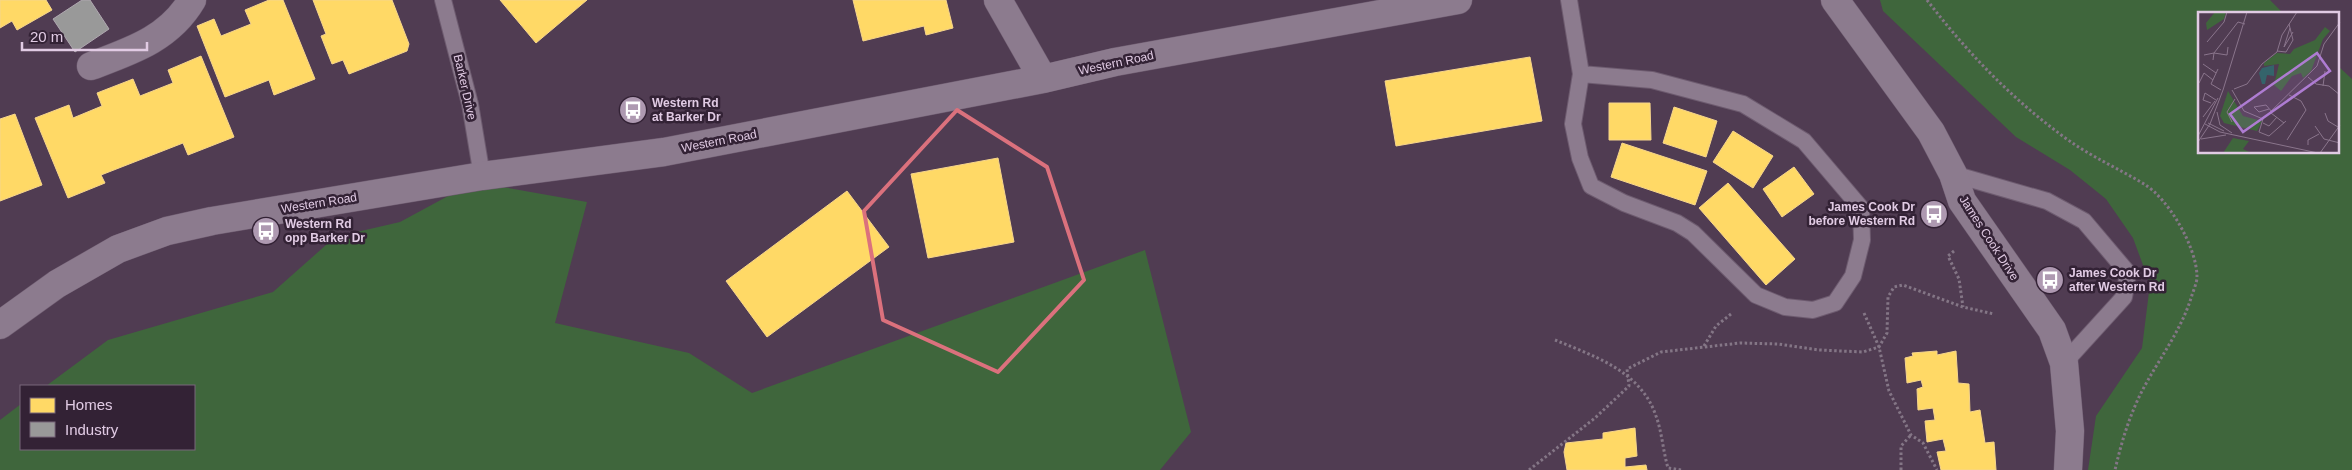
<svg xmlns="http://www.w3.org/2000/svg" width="2352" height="470" font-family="Helvetica,sans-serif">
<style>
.green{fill:#3f663c}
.homes{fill:#ffd966;stroke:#f6d58c}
.industry{fill:#999;stroke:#afa8b0}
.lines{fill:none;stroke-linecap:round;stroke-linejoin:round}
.service-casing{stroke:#6d5b6f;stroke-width:18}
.minor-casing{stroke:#6d5b6f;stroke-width:29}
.path{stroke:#847686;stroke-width:3;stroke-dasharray:2.5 2.5;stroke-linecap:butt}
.service{stroke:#8c7b8e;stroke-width:16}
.minor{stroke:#8c7b8e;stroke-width:28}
.marked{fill:none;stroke:#db717d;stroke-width:4;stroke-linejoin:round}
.labels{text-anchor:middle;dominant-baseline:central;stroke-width:5;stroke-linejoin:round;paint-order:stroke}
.street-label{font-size:12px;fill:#e1cbe4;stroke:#332235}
.poi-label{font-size:12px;font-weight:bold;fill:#e1cbe4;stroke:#332235;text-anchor:start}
.inset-road{fill:none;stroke:#8a758c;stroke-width:1}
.view{fill:#ae7cd2;fill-opacity:0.15;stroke:#ae7cd2;stroke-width:2.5}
.inset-edge{fill:none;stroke:#e1cbe4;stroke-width:2.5}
</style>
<rect width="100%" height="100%" fill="#503c52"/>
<!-- green -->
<path class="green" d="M1880 0H2270L2284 14H2200V152H2338V66L2352 79V470H2088L2096 416 2142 348 2150 284 2133 238 2106 199 2070 170 2016 137 1883 11Z
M474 182 587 202 555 323 689 353 752 393 1145 250 1191 432 1160 470H0V420L21 404V449H194V386H46L108 340 273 292 335 237 400 222Z"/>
<!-- homes -->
<path class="homes" d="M0 0H46L52 10 17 30 12 21 0 28Z
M269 0H283L315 79 274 95 269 80 225 97 197 26 214 19 221 36 251 24 245 10Z
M313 0H392L409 44 407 51 349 74 343 60 332 64 321 36 326 34Z
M500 0H587L536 43Z
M853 0H946L953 28 926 35 924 26 863 41Z
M201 56 234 137 188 155 183 143 101 175 105 183 68 198 35 118 69 105 73 118 102 106 97 93 133 79 140 96 173 83 168 70Z
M1530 57 1542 121 1396 146 1385 81Z
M1609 103H1650L1651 140H1609Z
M1674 107 1717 121 1706 157 1663 143Z
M15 114 42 185 0 201V119Z
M1733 131 1773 156 1753 188 1713 162Z
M1622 143 1707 171 1695 205 1611 177Z
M998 158 1014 242 928 258 911 174Z
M1794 167 1814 194 1782 217 1763 189Z
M1728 183 1795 259 1766 285 1699 208Z
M847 191 889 247 767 337 726 281Z
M1937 351V355L1956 351 1958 383 1969 384 1970 412 1980 410 1985 443 1994 442 1996 470H1941L1937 452 1946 451 1943 439 1927 442 1925 421 1935 420 1933 408 1918 410 1917 389 1923 387 1921 380 1907 383 1905 358 1913 356 1912 353Z
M1635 428 1637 456 1625 458V467L1646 465 1647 470H1567L1564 452 1566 443 1603 439V433Z"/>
<!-- industry -->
<path class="industry" d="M82 0H90L109 29 75 52 53 19Z"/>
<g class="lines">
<!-- service casing -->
<g class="service-casing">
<path id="service" d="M443 0 470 104 482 176
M1569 0 1581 74 1573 124 1580 158 1591 186 1624 203 1677 223 1693 233 1756 295 1785 307 1813 310 1835 303 1853 276 1862 240 1861 208 1804 141 1743 104 1652 80 1581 74
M1953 174 2047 201 2084 221 2128 273 2124 297 2064 363"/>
</g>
<!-- minor casing -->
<g class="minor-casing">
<path id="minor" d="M998 0 1043 79
M1835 0 1931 132 1953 174 1962 201 2052 330 2064 363 2070 431 2068 470
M91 66C131 51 169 39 192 0
M0 325 57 284 118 249 167 231 212 221 482 176 664 152 1043 79 1115 62 1458 0"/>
</g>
<!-- path -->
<path class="path" d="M1927 0C1966 51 2009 96 2060 134 2087 155 2116 167 2144 184 2169 199 2197 248 2197 277 2197 282 2194 289 2192 295 2181 332 2157 361 2140 395 2128 420 2121 444 2115 470
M1954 251 1948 256 1959 279 1963 307
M1864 313 1879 347 1889 391 1911 435 1923 443 1937 470
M1555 340C1594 356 1641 371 1656 416 1662 432 1663 451 1668 468L1682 470
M1704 346 1716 326 1731 314
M1529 470 1595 418 1629 386 1627 369 1661 352 1740 343 1778 344 1819 350 1863 352 1879 347 1887 333 1888 297 1894 287 1903 285 1963 307 1994 314
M1901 470V446L1911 435"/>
<!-- service -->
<use href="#service" class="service"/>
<!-- minor -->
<use href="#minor" class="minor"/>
</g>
<!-- marked area -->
<path class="marked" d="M957 110 1047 167 1084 280 998 372 883 320 864 211Z"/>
<!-- icons -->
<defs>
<g id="bus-disc" transform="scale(1.4375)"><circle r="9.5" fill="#ae99b1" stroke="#332235"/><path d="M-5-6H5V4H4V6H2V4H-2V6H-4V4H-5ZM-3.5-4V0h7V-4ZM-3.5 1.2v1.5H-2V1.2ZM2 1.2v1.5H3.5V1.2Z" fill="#fff"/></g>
</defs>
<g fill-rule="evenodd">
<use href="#bus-disc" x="633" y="110"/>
<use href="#bus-disc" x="1934" y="214"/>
<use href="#bus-disc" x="266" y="231"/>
<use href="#bus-disc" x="2050" y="280"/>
</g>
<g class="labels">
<!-- street labels -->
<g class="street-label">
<text transform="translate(1116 63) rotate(-12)">Western Road</text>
<text transform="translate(465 87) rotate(77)">Barker Drive</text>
<text transform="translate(719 141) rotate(-11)">Western Road</text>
<text transform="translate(319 203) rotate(-9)">Western Road</text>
<text transform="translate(1989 238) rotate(57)">James Cook Drive</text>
</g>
<!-- poi labels -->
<g class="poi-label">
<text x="652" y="103">Western Rd<tspan x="652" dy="14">at Barker Dr</tspan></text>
<text x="1915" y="207" text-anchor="end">James Cook Dr<tspan x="1915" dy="14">before Western Rd</tspan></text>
<text x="285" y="224">Western Rd<tspan x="285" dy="14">opp Barker Dr</tspan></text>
<text x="2069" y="273">James Cook Dr<tspan x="2069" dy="14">after Western Rd</tspan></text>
</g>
</g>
<!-- overview -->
<g transform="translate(2198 12)">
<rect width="141" height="141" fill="#503c52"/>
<path d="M17 0H28L26 7 9 18 8 11ZM127 15 132 19 125 27 113 59 105 66 103 61 94 64 83 79 76 73 81 52 66 54V51L79 41 92 42 96 37 117 28ZM30 79 45 104 64 109 59 119 26 111 22 104ZM35 126 51 129 45 137 53 141H25Z" fill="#3f663c"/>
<path d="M76 53V64L69 63 67 72H64L61 61 64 56Z" fill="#34646b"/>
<path class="inset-road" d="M92 16 86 35 95 20M9 30 26 10 29 0M79 39 88 40 95 28 91 12M6 43 16 41 40 10 47 12M15 48 16 41 29 43 30 35M5 52 18 61M20 57 13 72 23 78M110 65 118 72 131 74 142 83M1 71 6 61 15 68M125 74 127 59M36 77 49 72 64 52 79 40 84 23 99 0M34 78 46 99 65 107M13 91 5 88 7 81 18 88M71 97 61 100 56 95 68 93 74 100M19 100 22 113 34 121M73 101 86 111M127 101 130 109 140 115M5 105 17 89M65 107 119 54 126 32 142 10M65 107 61 120 71 124 88 109M34 110 29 100 37 87M10 111 26 119M65 111 71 114 79 105M7 112 22 120 120 141M117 114 126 127 142 131M0 124 20 86M3 127 28 123M89 128 108 98 103 89 91 83M0 130 12 112 25 78 49 0M110 133V128L121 122M122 141 142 113"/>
<path class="view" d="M119 41 132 59 45 120 32 102Z"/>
<rect width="141" height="141" class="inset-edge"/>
</g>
<!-- legend -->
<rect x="20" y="385" width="175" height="65" fill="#332235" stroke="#79667b"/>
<rect x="30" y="398" width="25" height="15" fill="#ffd966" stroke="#79667b"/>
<text x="65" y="410" font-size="15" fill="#e1cbe4">Homes</text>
<rect x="30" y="422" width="25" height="15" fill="#999999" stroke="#79667b"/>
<text x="65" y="435" font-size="15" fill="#e1cbe4">Industry</text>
<!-- scale -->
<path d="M22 42v8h125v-8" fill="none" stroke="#e1cbe4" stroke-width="2.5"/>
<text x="30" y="42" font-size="15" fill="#e1cbe4" stroke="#332235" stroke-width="4" paint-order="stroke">20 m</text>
</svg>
